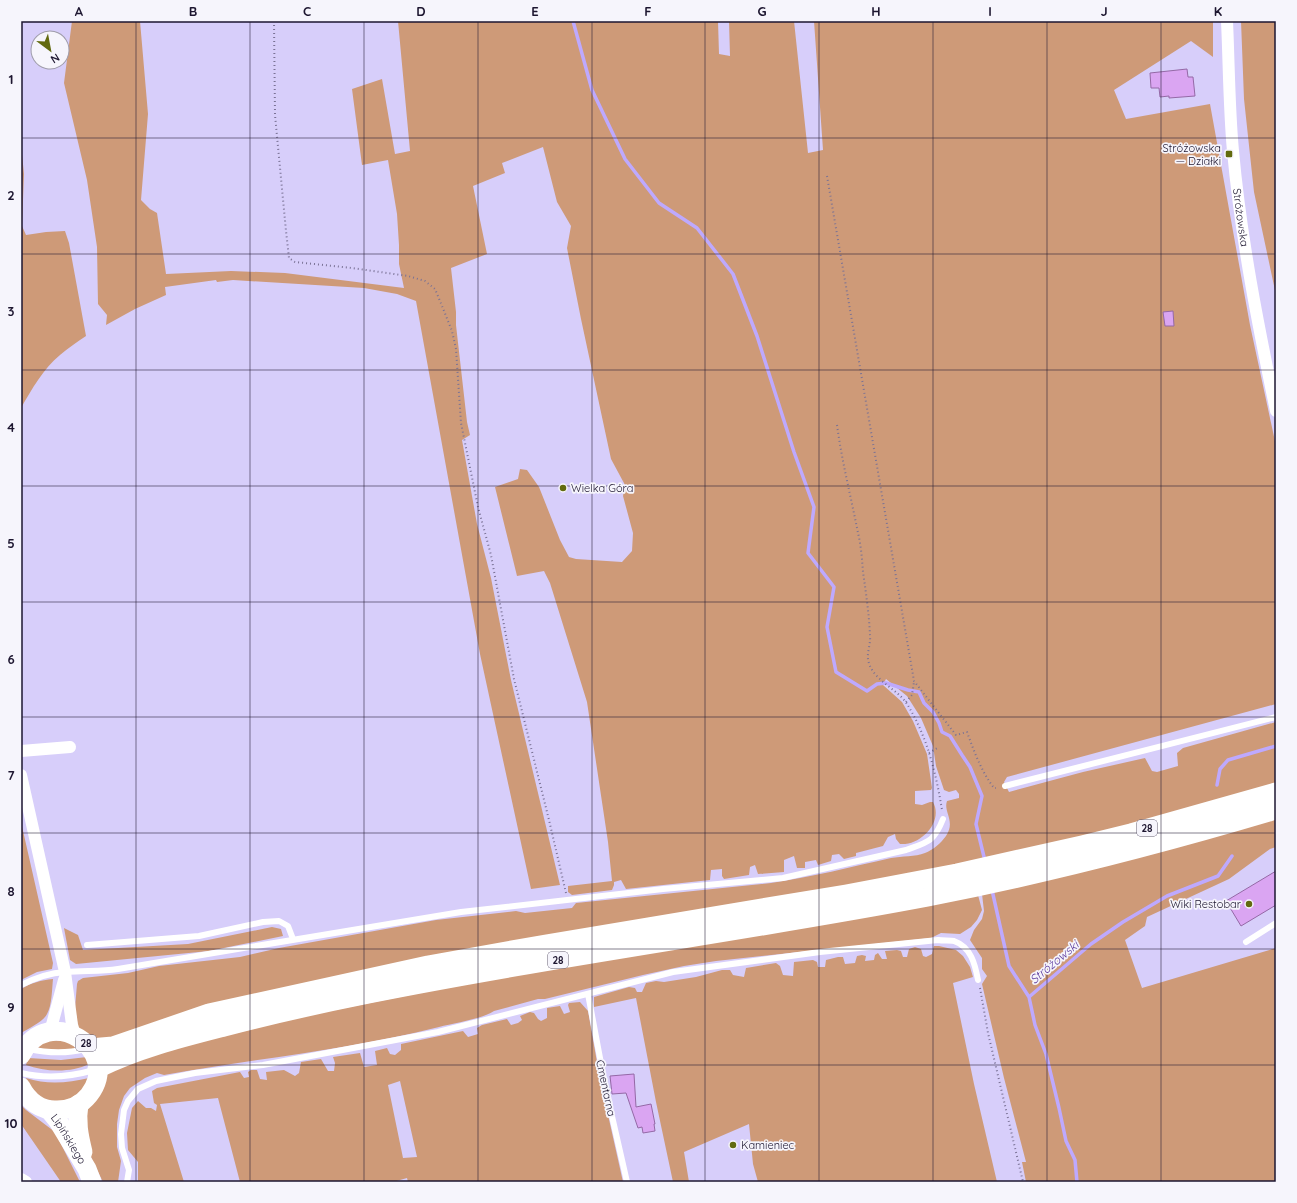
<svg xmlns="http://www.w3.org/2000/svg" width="1297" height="1203" font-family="Quicksand,sans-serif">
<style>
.green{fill:#ce9a78;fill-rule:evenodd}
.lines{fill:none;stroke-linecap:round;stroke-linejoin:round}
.stream{stroke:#bea9fe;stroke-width:3.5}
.building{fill:#daa5f2;stroke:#9469a6}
.path{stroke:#7a7295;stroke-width:2;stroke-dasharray:1 3;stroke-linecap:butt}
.service{stroke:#fff;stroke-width:6}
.minor{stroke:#fff;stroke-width:12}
.primary{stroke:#fff;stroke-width:19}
.grid{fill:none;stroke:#1d1630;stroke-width:1;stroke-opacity:0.55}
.poi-dot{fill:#626a0f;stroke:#f6f5fc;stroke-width:1.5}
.labels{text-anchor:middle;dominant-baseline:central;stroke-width:3.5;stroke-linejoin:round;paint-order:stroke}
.shield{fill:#f6f5fc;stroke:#5e596d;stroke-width:1}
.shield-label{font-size:10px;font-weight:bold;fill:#1d1630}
.poi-label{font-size:11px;fill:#1d1630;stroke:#f6f5fc;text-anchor:end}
.street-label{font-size:11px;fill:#1d1630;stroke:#f6f5fc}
.water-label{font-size:12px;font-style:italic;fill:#5e3d9e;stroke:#f6f5fc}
.neatline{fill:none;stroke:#1d1630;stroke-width:1.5}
.grid-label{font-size:13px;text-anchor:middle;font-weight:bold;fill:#1d1630}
</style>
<rect width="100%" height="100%" fill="#d7cefa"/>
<!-- green -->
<path class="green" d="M72 21H140L148 114 141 200 150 209 157 213 166 274 231 271 285 273 404 288 399 264V245L397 214 388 160 362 165 352 89 382 79 395 154 410 151 398 21H718L719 54 730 56 729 21H794L808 153 823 150 814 21H1213V57L1191 41 1114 90 1126 119 1210 104 1250 325 1276 446V704L1007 777 1004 782 1009 792 1083 772 1145 758 1152 771 1157 772 1178 766 1177 753 1183 748 1276 722V783L1223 800 1058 843 116 1039H91L78 1027 75 1008 77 984 78 981 83 978 128 973 159 966 240 957 279 948 436 920 516 911 525 913 572 908 576 903 771 883C812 877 851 867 891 858 902 856 915 857 925 853 933 850 941 843 946 836 956 821 943 812 947 801L959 798V794L956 790 949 792 944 790 936 766 933 746 921 718 907 696 886 679 883 685 902 702 913 721 927 754 932 788 931 790 915 791V804L922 805 930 802H933C944 822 920 846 900 844L896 839 895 834 888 837 883 846 856 853V856L844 859 839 854 832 855 831 861 818 865 816 860 805 862V868H797L794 856 784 860V872L758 874 755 865 750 867 749 875 724 879 722 876V869L711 870 710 880 626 889 621 880 614 882V885L612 890 572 895 568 892V886L612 881 608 842 587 702 550 583 544 571 517 576 495 487 518 479 520 469 527 470 539 487 560 540 569 557 576 559 622 562 632 551 633 533 623 496 625 485 611 459 581 319 567 248 571 226 557 202 543 147 502 163 505 173 473 186 487 254 451 268 456 312V325L467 422 470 435 462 440 477 524 491 578 511 680 560 885 531 889 480 654 416 301 397 294 364 288 233 280 217 282 216 280 165 287 166 295 135 309 106 325 107 315 98 304 97 247 87 180 64 83Z
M1241 21H1276V295L1254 192 1244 99Z
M21 145 24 174 22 226 26 235 46 232 65 231 69 243 86 336C77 342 68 348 60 355 43 369 32 389 21 408Z
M1276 817V847L1270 849 1229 879 1147 917 1145 926 1125 940 1142 988 1276 948V1182H1026L1022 1162H1026L1004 1078 982 984 987 976 982 969V958L970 940 974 930 982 919 984 911 982 894Z
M21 822 53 963 52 969 37 972 21 980Z
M978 895 982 910 977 920 971 927 960 934 941 933 931 938 716 961 684 966 643 975 545 999H538L494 1011C482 1019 454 1023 439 1027 356 1048 271 1057 187 1071L164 1075 157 1073 145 1078 130 1088 124 1096 119 1110 117 1124V1147L121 1161 118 1182H103L93 1162 86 1144 85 1108 102 1080 113 1066 259 1025 475 982Z
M272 927 281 929 283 936 209 951 76 964 70 960 64 928 78 935 83 950 188 944Z
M934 946H939L956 950 963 956 970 967 973 977 953 983 974 1084 997 1182H758L753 1164 749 1124 684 1152 689 1182H673L656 1102 636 998 594 1007V997L629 987 635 988 637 992H642L646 983 656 981 664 982 696 977 722 970H730L733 975 744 977 746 968 776 963 780 966 783 975 793 976 794 962 813 960 817 962 818 967H825L826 960 838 957H843L845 964 855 963 857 956 862 955 866 956 865 961 874 960 875 955 878 953 882 959H887L885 951 897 950 901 951 903 957H907L909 949 915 947 921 949 923 956 926 957 932 954Z
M53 979C52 988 52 1006 47 1014 44 1021 28 1029 21 1033V989C31 983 41 980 53 979Z
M580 1002 588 1011 600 1079 623 1182H408L407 1178 393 1182H240L218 1098 160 1104 184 1182H138V1162L128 1150 127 1133 132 1108 138 1101 146 1108H151L156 1111 157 1105 154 1103 152 1091 157 1088 240 1072 244 1078 249 1077 248 1072 251 1070H257L260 1079 267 1080 266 1072 284 1070 295 1076 299 1073 301 1062 321 1059 328 1071H334L335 1063 333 1057 360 1053 364 1067 377 1065 375 1051 387 1048 390 1054 395 1055 401 1050V1044L463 1031 468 1037 478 1034 477 1028 482 1025 507 1019 511 1025 518 1023 522 1020 520 1016 530 1012 534 1013 538 1019 541 1021 547 1018V1008L560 1006 564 1014 570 1012 568 1005 569 1003ZM400 1081 417 1157 403 1158 388 1085Z
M48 1040 70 1041 76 1049C65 1049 44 1053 36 1046Z
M87 1057 89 1064C71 1073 45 1072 26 1065L28 1058 61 1060Z
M26 1078C47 1085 68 1083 89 1078L86 1086 75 1097 59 1103 41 1098 28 1084Z
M21 1105 26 1110 55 1132 80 1182H61L21 1124Z"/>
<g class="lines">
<!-- stream -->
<path class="stream" d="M573 21 592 90 625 159 659 203 697 228 733 274 757 336 794 452 814 507 808 553 834 587 827 627 836 672 867 691 877 684 886 683 908 690 919 692 924 703 933 712 939 723 942 732 950 736 962 755 970 767 982 796 976 824 985 861
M1217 785 1220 769 1228 760 1276 746
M992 890 1009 966 1029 997
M1077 1182 1075 1160 1066 1141 1059 1108 1046 1054 1035 1025 1029 997 1091 944 1123 922 1167 896 1218 876 1232 856"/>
</g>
<!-- building -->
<path class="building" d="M1187 69 1188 77H1193L1195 96 1169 98V96L1160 97 1159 88H1151L1150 73Z
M1173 311 1174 326H1165L1163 312Z
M1276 871V905L1241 926 1226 901Z
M634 1074 636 1107 651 1104 655 1124H654L655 1131 643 1133 642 1127 638 1128 626 1093 612 1094 610 1076Z"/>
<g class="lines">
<!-- path -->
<path class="path" d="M274 21 275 115 286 231 289 258 295 262 352 268 408 276 425 281 435 289 440 301 452 331 456 349 461 423 478 507 491 555 514 679 549 820 566 893
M827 176 914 681 956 735 967 732C974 751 981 771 994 788H996
M837 425C842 462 851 497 858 533 861 545 862 559 863 572 866 593 869 614 870 635 871 643 867 652 868 659 871 680 897 688 907 704 927 736 936 773 942 810
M906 702 912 695 914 682
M929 753 939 747
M980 988 988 1033 1023 1182"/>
<!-- service -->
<path class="service" d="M1005 786 1276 717
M1246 942 1276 923
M87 945 199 936 263 922 279 921 288 926 293 939
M21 985C35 978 49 973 65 972 83 970 100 972 118 969L461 912 663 889 783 878 906 850C928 842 934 842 943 819
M588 994 606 1090 627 1182
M29 1049C47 1053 66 1054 85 1049
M21 1073C46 1079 70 1077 94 1070
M127 1182 129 1170 122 1148 121 1134 124 1110 128 1101 138 1089 156 1081 195 1073 263 1065 438 1032 673 972 820 952 938 940C943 941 950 940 954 941 971 947 975 964 978 980"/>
<!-- minor -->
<g class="minor">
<path id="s1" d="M1227 21C1229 64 1229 108 1233 151 1241 239 1258 325 1276 411"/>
<path d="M21 751 70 747"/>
<path d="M21 775 65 972 72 1025 75 1035"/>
<path d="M50 1032 64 980"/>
<path d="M21 1179 26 1182"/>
</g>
<!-- primary -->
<g class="primary">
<path d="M90 1048 113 1046 209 1013 428 965 546 944 846 894 957 873 1082 845 1131 833 1276 792"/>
<path d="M21 1055C48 1001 124 1050 89 1095 81 1105 70 1110 57 1110 41 1111 28 1101 21 1087"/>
<path d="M97 1069C137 1049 181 1038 224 1027 320 1002 417 984 515 967 653 943 791 923 928 897 1046 874 1162 844 1276 810"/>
<path d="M79 1104C76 1121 79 1136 83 1152"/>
<path id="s2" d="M49 1110 58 1121 87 1169 92 1182"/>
</g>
</g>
<!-- grid -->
<path class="grid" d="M136 21V1182M250 21V1182M364 21V1182M478 21V1182M592 21V1182M705 21V1182M819 21V1182M933 21V1182M1047 21V1182M1161 21V1182M21 138H1276M21 254H1276M21 370H1276M21 486H1276M21 602H1276M21 717H1276M21 833H1276M21 949H1276M21 1065H1276"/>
<!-- markers -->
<g class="poi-dot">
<rect x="1225" y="150" width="8" height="8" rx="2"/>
<circle cx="563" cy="488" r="4"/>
<circle cx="1249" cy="904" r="4"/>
<circle cx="733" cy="1145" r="4"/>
</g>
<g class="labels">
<!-- shield labels -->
<g class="shield">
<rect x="1137" y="820" width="20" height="16" rx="3"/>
<rect x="548" y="952" width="20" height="16" rx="3"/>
<rect x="76" y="1035" width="20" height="16" rx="3"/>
</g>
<g class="shield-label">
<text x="1147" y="828">28</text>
<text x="558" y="960">28</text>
<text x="86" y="1043">28</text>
</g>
<!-- poi labels -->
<g class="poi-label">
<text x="1221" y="148">Stróżowska<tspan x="1221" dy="13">— Działki</tspan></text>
<text x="571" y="488" text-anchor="start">Wielka Góra</text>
<text x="1241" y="904">Wiki Restobar</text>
<text x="741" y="1145" text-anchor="start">Kamieniec</text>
</g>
<!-- street labels -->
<g class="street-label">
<text stroke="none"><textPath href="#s1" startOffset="197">Stróżowska</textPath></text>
<text transform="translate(606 1088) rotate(78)">Cmentarna</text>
<text stroke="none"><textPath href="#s2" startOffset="35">Lipińskiego</textPath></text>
</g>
<!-- water labels -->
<g class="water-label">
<text transform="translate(1054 962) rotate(-40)">Stróżowski</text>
</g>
</g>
<!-- border -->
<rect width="1297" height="1203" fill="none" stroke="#f6f5fc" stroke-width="44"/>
<!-- north arrow -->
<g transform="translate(50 50) rotate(148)"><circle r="19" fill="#f6f5fc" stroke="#9f9caa"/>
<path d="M0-3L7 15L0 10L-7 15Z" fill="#626a0f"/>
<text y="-6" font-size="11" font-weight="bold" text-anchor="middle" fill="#1d1630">N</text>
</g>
<rect x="22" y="22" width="1253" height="1159" class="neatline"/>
<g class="grid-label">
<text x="79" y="16">A</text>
<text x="193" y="16">B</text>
<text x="307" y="16">C</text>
<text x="421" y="16">D</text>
<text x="535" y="16">E</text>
<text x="648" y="16">F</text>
<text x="762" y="16">G</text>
<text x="876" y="16">H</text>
<text x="990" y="16">I</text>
<text x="1104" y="16">J</text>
<text x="1218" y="16">K</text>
<text x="11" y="84">1</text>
<text x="11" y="200">2</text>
<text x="11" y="316">3</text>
<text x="11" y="432">4</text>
<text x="11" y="548">5</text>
<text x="11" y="664">6</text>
<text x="11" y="780">7</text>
<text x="11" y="896">8</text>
<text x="11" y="1012">9</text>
<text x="11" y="1128">10</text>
</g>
</svg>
